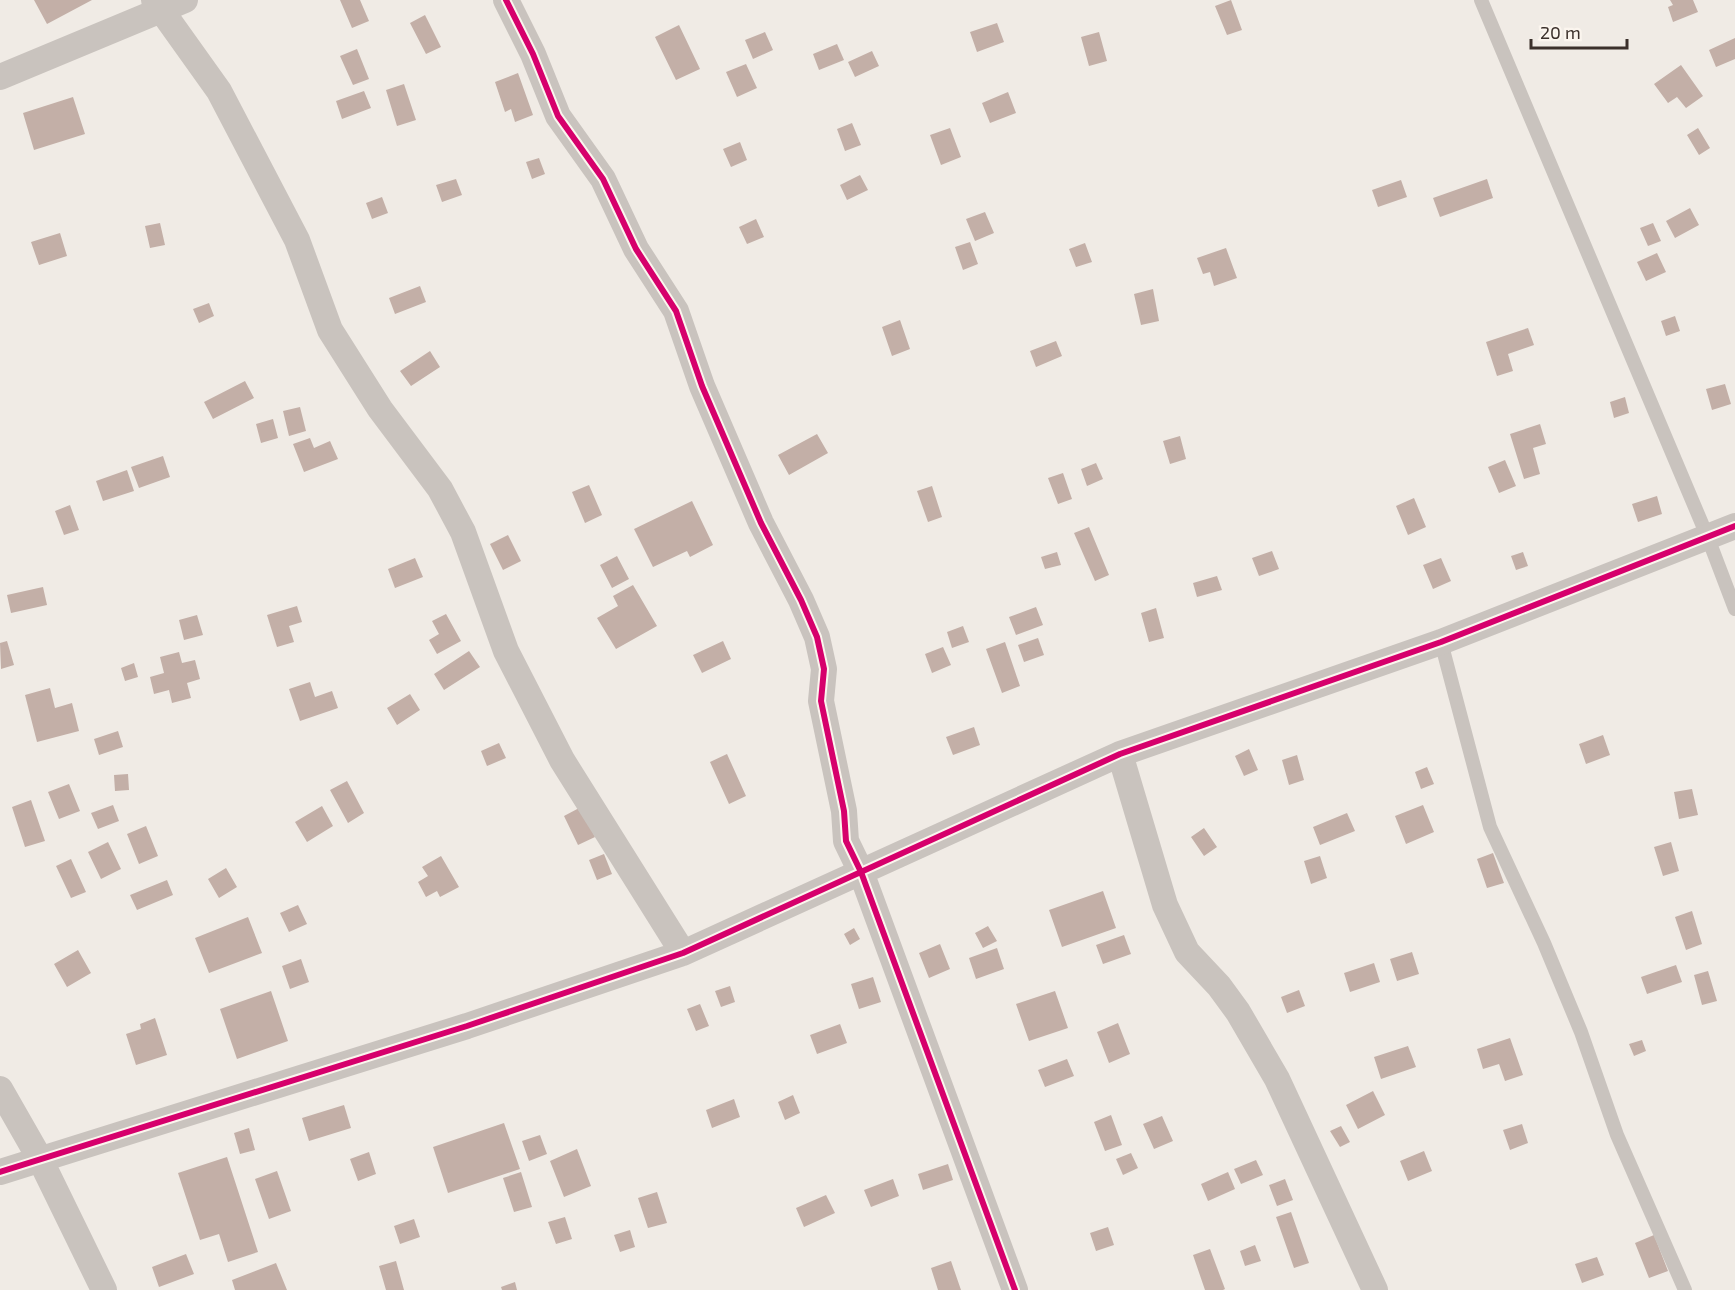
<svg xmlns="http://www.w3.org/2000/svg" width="1735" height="1290" font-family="'Exo 2',sans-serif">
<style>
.building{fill:#c3afa7}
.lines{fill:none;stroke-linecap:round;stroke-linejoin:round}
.lane{stroke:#c9c3be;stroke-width:14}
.street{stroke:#c9c3be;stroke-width:26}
.cycleway-casing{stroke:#fbf5ee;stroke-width:10}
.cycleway{stroke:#d6006c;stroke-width:6}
</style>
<rect width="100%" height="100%" fill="#f0ebe5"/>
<!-- building -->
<path class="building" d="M34 0H92L47 24Z
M340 0H360L369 21 352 28Z
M1231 0 1242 30 1227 35 1215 6Z
M1670 0H1693L1698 12 1673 22 1668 7 1673 5Z
M425 15 441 47 426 54 410 23Z
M997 23 1004 42 977 52 970 32Z
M679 25 700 69 676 80 655 37Z
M765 32 773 50 753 59 745 40Z
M1099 32 1107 61 1089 66 1081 37Z
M1735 38V59L1716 67 1709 50Z
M837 44 844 60 819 70 813 54Z
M357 49 369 79 353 85 340 56Z
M872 51 879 66 855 77 848 62Z
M746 64 757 88 737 97 726 72Z
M1681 65 1703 96 1686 108 1677 97 1668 103 1654 84Z
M518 73 533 115 515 122 511 109 505 112 495 82Z
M404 84 416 120 397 126 386 90Z
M364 91 371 108 342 119 336 101Z
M1008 92 1016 113 990 123 982 103Z
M73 97 85 134 34 150 23 113Z
M852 123 861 145 845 151 837 129Z
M950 128 961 157 941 165 930 135Z
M1698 128 1710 148 1699 155 1687 135Z
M740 142 747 160 731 167 723 149Z
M539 158 545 174 532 179 526 162Z
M860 175 868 190 847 200 840 185Z
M456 179 462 195 442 202 436 185Z
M1487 179 1493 198 1440 217 1433 198Z
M1401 180 1407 197 1378 207 1372 190Z
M382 197 388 213 372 219 366 203Z
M1690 208 1699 225 1675 238 1666 221Z
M985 212 994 233 975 241 966 219Z
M756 219 764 237 747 244 739 227Z
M160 223 165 245 150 248 145 226Z
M1653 223 1661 241 1648 246 1640 228Z
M60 233 67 256 39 265 31 242Z
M970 242 978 264 963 270 955 247Z
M1085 243 1092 262 1076 267 1069 249Z
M1226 248 1237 278 1214 286 1210 272 1203 274 1197 258Z
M1657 253 1666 272 1646 281 1637 262Z
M420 286 426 302 395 314 389 298Z
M1153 289 1159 321 1141 325 1134 294Z
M209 303 214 316 199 323 193 309Z
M1675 316 1680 331 1666 336 1661 321Z
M900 320 910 349 892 356 882 327Z
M1528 328 1534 345 1508 354 1513 371 1497 376 1486 342Z
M1056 341 1062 356 1036 367 1030 351Z
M430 351 440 367 411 386 400 371Z
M245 381 254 398 213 419 204 402Z
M1725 384 1731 404 1712 410 1706 389Z
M1625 397 1629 413 1614 418 1610 402Z
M300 407 306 431 289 436 283 411Z
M273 419 278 438 261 443 256 424Z
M1540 424 1546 444 1533 448 1540 474 1524 479 1510 434Z
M817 434 828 453 789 475 778 455Z
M1180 436 1186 459 1170 464 1163 441Z
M310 438 314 448 330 441 338 459 304 472 293 444Z
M163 456 170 477 139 488 131 467Z
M1505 460 1516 486 1499 493 1488 467Z
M1096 463 1103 479 1087 486 1081 469Z
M127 470 134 491 103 501 96 481Z
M1063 473 1072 499 1058 504 1048 478Z
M589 485 602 515 585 523 572 492Z
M932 486 942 517 928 522 917 491Z
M1657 496 1662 514 1638 522 1632 504Z
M1414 498 1426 527 1408 535 1396 506Z
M692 501 713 545 690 557 687 551 653 567 634 529Z
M70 505 79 530 64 535 55 511Z
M1089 527 1109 575 1095 581 1074 533Z
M508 535 521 561 503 570 490 544Z
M1272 551 1279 569 1259 576 1252 558Z
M1057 552 1061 565 1045 569 1041 557Z
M1523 552 1528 566 1516 570 1511 556Z
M617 556 629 579 612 588 600 565Z
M415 558 423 577 395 588 388 569Z
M1441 558 1451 581 1433 589 1423 565Z
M1217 576 1222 590 1197 597 1193 583Z
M633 585 657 626 616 649 597 618 618 606 613 596Z
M43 587 47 605 11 613 7 595Z
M297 606 302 622 289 626 294 642 277 647 267 615Z
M1036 607 1043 625 1016 635 1009 617Z
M1156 608 1164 638 1149 642 1141 613Z
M446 614 461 641 437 654 429 640 439 634 432 621Z
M197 615 203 635 184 640 179 620Z
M963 626 969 642 952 648 947 632Z
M1038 638 1044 655 1024 662 1018 645Z
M7 641 14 665 1 669 0 643Z
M723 641 731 659 702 673 693 655Z
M1005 642 1020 686 1002 693 986 649Z
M943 647 951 665 932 673 925 654Z
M469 651 480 667 444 690 434 674Z
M179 652 182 663 195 660 200 679 187 683 191 698 172 703 169 690 154 694 150 677 164 673 160 657Z
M134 663 138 677 125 681 121 668Z
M310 682 315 697 332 691 338 708 300 721 289 689Z
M50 688 55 708 72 703 79 731 37 742 25 695Z
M410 694 420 710 397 725 387 708Z
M974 727 980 745 953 755 946 737Z
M118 731 123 747 99 755 94 739Z
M1603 735 1610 755 1586 764 1579 744Z
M499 743 506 758 487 766 481 751Z
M1249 749 1258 770 1244 776 1235 756Z
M727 754 746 796 729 804 710 762Z
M1297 755 1304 780 1289 785 1282 760Z
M1427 767 1434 784 1421 789 1415 772Z
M128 774 129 790 115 791 114 775Z
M347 781 364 813 348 823 330 790Z
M69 784 80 811 59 819 48 792Z
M1692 789 1698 815 1679 819 1674 792Z
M31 800 45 841 25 847 12 807Z
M113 805 119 821 98 829 91 813Z
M1423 805 1434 832 1406 844 1395 816Z
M322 806 333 826 307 842 295 822Z
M581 807 595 837 578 845 564 816Z
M1347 813 1355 831 1320 845 1313 827Z
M146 826 158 856 139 864 127 834Z
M1204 828 1217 847 1204 856 1191 837Z
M108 842 121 869 101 879 88 852Z
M1671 842 1679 871 1663 876 1654 847Z
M1493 853 1504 883 1487 888 1477 859Z
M604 854 612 874 597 880 589 860Z
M441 856 459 887 440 897 437 891 426 897 418 882 428 876 422 867Z
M1320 856 1327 878 1311 884 1304 861Z
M71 859 86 892 71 898 56 866Z
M226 868 237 887 219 898 208 879Z
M167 880 173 895 137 910 130 895Z
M1103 891 1116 928 1062 947 1049 910Z
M298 905 307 924 289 932 280 913Z
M1692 911 1702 944 1686 950 1675 917Z
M248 917 262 953 209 973 195 938Z
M988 926 997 941 983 948 975 933Z
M854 928 860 939 850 945 844 934Z
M1124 935 1131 954 1103 964 1096 945Z
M940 944 950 969 929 978 919 953Z
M997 948 1004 969 976 979 969 958Z
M78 950 91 973 67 987 54 964Z
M1412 952 1419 974 1397 981 1390 959Z
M301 959 309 982 290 989 282 966Z
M1374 963 1380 982 1350 992 1344 973Z
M1676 965 1682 982 1647 994 1641 977Z
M1708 971 1717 1001 1702 1005 1694 975Z
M873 977 881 1002 859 1009 851 984Z
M730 986 735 1002 721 1007 715 991Z
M1299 990 1305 1006 1287 1013 1281 997Z
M271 991 288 1041 237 1059 220 1009Z
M1055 991 1068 1028 1029 1041 1016 1004Z
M700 1004 709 1026 696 1031 687 1009Z
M155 1018 167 1055 136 1065 126 1034 141 1029 140 1024Z
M1118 1023 1130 1054 1109 1063 1097 1032Z
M840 1024 847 1043 817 1054 810 1035Z
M1510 1038 1523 1075 1505 1081 1499 1064 1483 1069 1477 1049Z
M1642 1040 1646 1051 1634 1056 1629 1044Z
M1408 1046 1416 1067 1381 1079 1374 1057Z
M1067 1059 1074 1076 1045 1087 1038 1070Z
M1373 1091 1385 1115 1358 1129 1346 1105Z
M793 1095 800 1113 785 1120 778 1102Z
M734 1099 740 1117 712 1128 706 1110Z
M344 1105 351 1128 309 1141 302 1118Z
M1111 1115 1122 1145 1105 1151 1094 1122Z
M1162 1116 1173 1141 1154 1149 1143 1124Z
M504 1123 520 1169 448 1193 433 1147Z
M1522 1124 1528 1143 1510 1150 1503 1130Z
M1341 1126 1350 1142 1340 1147 1330 1131Z
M249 1128 255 1150 240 1154 234 1133Z
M540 1135 547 1154 529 1161 522 1141Z
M577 1149 591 1186 564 1197 550 1161Z
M1424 1151 1432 1171 1408 1181 1400 1161Z
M369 1152 376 1174 358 1181 350 1159Z
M1131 1153 1138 1168 1123 1175 1116 1159Z
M227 1157 258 1252 228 1262 219 1234 200 1240 178 1173Z
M1256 1160 1263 1175 1241 1184 1234 1169Z
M948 1164 953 1180 923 1190 918 1174Z
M277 1171 291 1211 269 1219 255 1179Z
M521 1172 532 1207 514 1212 503 1178Z
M1228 1172 1235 1189 1208 1201 1201 1184Z
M893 1179 899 1196 871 1207 864 1190Z
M1285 1179 1293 1200 1277 1206 1269 1185Z
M657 1192 667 1223 648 1228 638 1198Z
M826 1195 835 1213 804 1227 796 1208Z
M1291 1212 1309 1263 1294 1268 1276 1217Z
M565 1217 572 1239 556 1244 548 1222Z
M414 1219 420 1237 400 1244 394 1226Z
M1108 1227 1114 1245 1096 1251 1090 1233Z
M630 1230 635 1247 620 1252 614 1235Z
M1654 1235 1668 1271 1649 1278 1635 1243Z
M1255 1245 1261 1261 1245 1266 1240 1251Z
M1210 1249 1225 1289 1223 1290H1205L1193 1255Z
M186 1254 194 1274 159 1287 152 1267Z
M1597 1257 1604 1275 1582 1283 1575 1264Z
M396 1261 404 1290H386L379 1266Z
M951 1261 961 1290H938L931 1268Z
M276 1263 287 1290H235L232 1280Z
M515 1282 517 1290H502L501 1287Z"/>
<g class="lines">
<!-- lane -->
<path class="lane" d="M1481 0 1708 538 1735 609
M1441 642 1490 827 1544 943 1581 1032 1617 1135 1685 1290"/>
<!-- street -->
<path class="street" d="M154 0 219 91 297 240 330 330 380 409 440 489 463 532 506 651 562 760 683 953
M506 0 533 54 558 116 603 179 636 249 676 311 702 386 761 523 801 600 817 637 824 669 821 701 844 811 846 841 861 872 1015 1290
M0 77 185 0
M1120 754 1165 905 1187 952 1219 986 1238 1012 1277 1079 1375 1290
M0 1089 40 1159 104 1290
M0 1172 467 1026 683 953 1120 754 1441 642 1735 526"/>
<!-- cycleway casing -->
<g class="cycleway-casing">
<path id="cycleway" d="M506 0 533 54 558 116 603 179 636 249 676 311 702 386 761 523 801 600 817 637 824 669 821 701 844 811 846 841 861 872 1015 1290
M0 1172 467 1026 683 953 1120 754 1441 642 1735 526"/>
</g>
<!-- cycleway -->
<use href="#cycleway" class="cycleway"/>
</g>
<!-- scale -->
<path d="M1531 39v9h96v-9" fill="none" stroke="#3b302b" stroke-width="3"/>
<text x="1540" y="39" font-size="18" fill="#3b302b" stroke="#fbf5ee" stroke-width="4.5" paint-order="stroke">20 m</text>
</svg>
